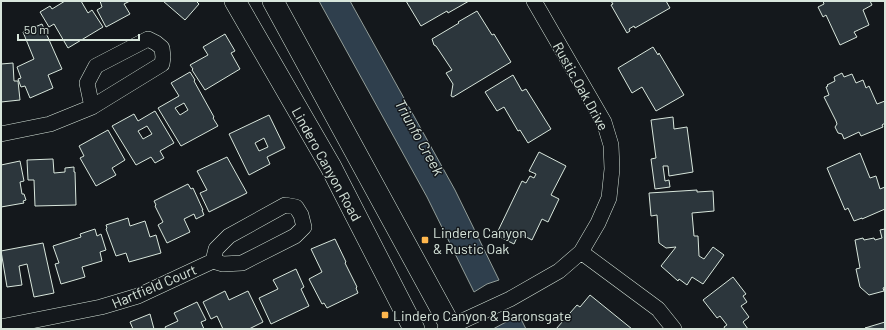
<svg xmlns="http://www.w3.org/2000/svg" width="886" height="330" font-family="Barlow,sans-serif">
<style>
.water{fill:#2f3f4d;stroke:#939e99}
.building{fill:#2c363c;stroke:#d8e6dc;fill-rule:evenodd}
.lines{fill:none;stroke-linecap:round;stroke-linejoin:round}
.street-casing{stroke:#d8e6dc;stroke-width:16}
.secondary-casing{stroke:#d8e6dc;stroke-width:22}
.street{stroke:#14181c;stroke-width:15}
.secondary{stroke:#14181c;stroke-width:21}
.poi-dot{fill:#ffb74d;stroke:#14181c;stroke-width:1.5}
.labels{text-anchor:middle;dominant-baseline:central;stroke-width:3;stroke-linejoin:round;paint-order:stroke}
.street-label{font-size:14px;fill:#d8e6dc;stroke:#14181c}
.poi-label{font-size:14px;fill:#d8e6dc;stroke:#14181c;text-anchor:start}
.water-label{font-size:15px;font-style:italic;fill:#d8e6dc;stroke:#14181c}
</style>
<rect width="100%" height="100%" fill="#14181c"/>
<!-- water -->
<path class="water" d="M319 1H350L455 190 499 280 487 284 474 292 427 197Z
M519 315 526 329H493Z"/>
<!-- building -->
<path class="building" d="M65 1H81L88 13 92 10 103 27 68 48 54 24 49 27 40 12 50 6 52 9Z
M100 1H130L124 4 130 14 106 27 97 10 102 7Z
M163 1H196L199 4 185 20Z
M406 1H469L448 13 447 11 421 26Z
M611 1H666L670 8 635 28 634 26 629 29 630 31 627 33 611 5 613 4Z
M823 1H870L872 5 863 10 869 25 854 32 857 37 840 45 826 15 823 17 818 7 824 4Z
M477 11 492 35 494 34 511 62 453 97 451 96 453 84 446 73 452 70 436 46 434 45 432 39 459 23 458 22Z
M42 24 62 69 48 75 53 88 30 98 25 86 21 87 18 79 21 78 17 67 34 59 23 32Z
M225 34 235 51 231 53 240 69 205 90 192 70 193 69 190 65 208 55 203 47Z
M653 47 658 55 659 53 684 95 656 111 642 87 632 93 618 68Z
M13 63 14 81H18L20 100 1 102V64Z
M190 72 195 80 194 81 214 117 213 118 218 126 181 146 158 108 179 96 171 83ZM184 103 188 110 180 115 175 108Z
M842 73 844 77 852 74 856 83 863 80 866 88 869 86 877 104 885 101V123L882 125 883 127 861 136 859 132 844 139 842 134 838 133 835 127 837 124 836 121 824 97 829 95 826 87 828 86 827 85 835 81 834 77Z
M513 75 522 91 526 89 551 129 528 143 520 130 518 131 504 107 497 111 485 92Z
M155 111 174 143 160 151 164 158 155 163 151 157 136 165 112 126 134 114 138 121ZM147 126 152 134 143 139 138 131Z
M269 115 285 148 267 157 270 164 249 175 229 134ZM264 138 268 147 259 151 255 143Z
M673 117 674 129 687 127 693 172 669 176 668 166H663L665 181 669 180 670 187 655 189 651 159 656 158 651 120Z
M108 130 125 160 112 168 116 175 96 186 80 158 84 156 79 146Z
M539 152 566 166 551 195 559 199 548 222 542 219 532 240 519 233 514 244 496 235 522 181 526 183 530 176 534 178 536 174 529 171Z
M860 153 870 178 876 176 880 189 885 187V209L862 219V218L854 221 848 208 845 210 827 168Z
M227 157 247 193 209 212 200 193 207 190 197 171Z
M53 159 54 173 65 172V168L74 167V172H75L76 205 35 206 34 180H28L27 160Z
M20 161 24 181 20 182 22 194H24L26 200 23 201 24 203 1 207V165Z
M188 184 191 189 193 188 203 210H202L204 215 196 219 194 214 184 219 190 232 167 243 158 225 163 222 155 206 156 205 154 201Z
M697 190V192L713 191 714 211 692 213 694 236H698L699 256 704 259 713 247 724 255 703 284 692 277 687 285 679 279 678 281 661 266 676 247 666 248 659 243 657 215 651 216 649 193Z
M128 218 130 226 145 221 150 237 156 235 161 253 129 262 126 253 116 256 106 229 107 228 106 225Z
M95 229 97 236 101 234 106 250 100 252 102 261 82 267 85 277 61 284 55 264 59 263 53 246 81 237 80 234Z
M885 229V287L883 288 884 291 869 295 860 287 856 269 860 268 855 240 863 238 864 240 874 238 875 240 882 238 880 230Z
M335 239 346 262 345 263 357 287 356 288 358 293 327 308 324 303 322 304 309 279 322 272 311 249Z
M43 243 54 293 34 297 27 264 19 266 22 285 7 287 1 251Z
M296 269 304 287 301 289 309 306 271 324 259 298 278 289 273 280Z
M733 277 746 294 743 296 747 302 741 306 749 317 743 322 748 329H725L724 327 727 325 720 316 717 318 703 300Z
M225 291 229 300 248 291 263 322 249 329H223L217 316 211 319 203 302Z
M590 295 632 329H556L577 305 580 307Z
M197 302 206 320 201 322 204 329H166L165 327 178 321 174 313Z
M150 314 154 329H133L130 322Z
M885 322V329L865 328Z"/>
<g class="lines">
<!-- street casing -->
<g class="street-casing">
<path id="street" d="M1 134 50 124 92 107 162 64 163 57 162 48 156 43 148 39 96 66 87 83 92 107
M581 252 658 309 674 329
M1 327 101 307 138 296 213 261 223 264 242 263 295 236 304 227 301 215 296 207 285 205 229 236 216 249 213 261
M445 329 510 299 559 271 581 252 598 223 609 198 612 169 611 145 604 122 534 1"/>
</g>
<!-- secondary casing -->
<g class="secondary-casing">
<path id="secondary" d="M235 1 331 167 414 329
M273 1 452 329"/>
</g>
<!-- street -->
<use href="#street" class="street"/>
<!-- secondary -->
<use href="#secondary" class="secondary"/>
</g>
<!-- markers -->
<g class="poi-dot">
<rect x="421" y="236" width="8" height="8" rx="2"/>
<rect x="381" y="311" width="8" height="8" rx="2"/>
</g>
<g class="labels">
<!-- street labels -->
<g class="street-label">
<text transform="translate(581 86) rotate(61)">Rustic Oak Drive</text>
<text transform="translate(327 164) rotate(61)">Lindero Canyon Road</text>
<text transform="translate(154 286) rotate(-23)">Hartfield Court</text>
</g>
<!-- poi labels -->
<g class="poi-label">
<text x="433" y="232">Lindero Canyon<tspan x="433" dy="16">&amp; Rustic Oak</tspan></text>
<text x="393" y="315">Lindero Canyon &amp; Baronsgate</text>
</g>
<!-- water labels -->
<g class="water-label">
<text transform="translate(420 137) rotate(61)">Triunfo Creek</text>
</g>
</g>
<!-- border -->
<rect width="886" height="330" fill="none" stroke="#d8e6dc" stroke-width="4"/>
<!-- scale -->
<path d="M18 34v6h121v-6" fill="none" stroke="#d8e6dc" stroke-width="2"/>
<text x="24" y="34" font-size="12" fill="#d8e6dc" stroke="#14181c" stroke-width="3" paint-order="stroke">50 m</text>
</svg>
